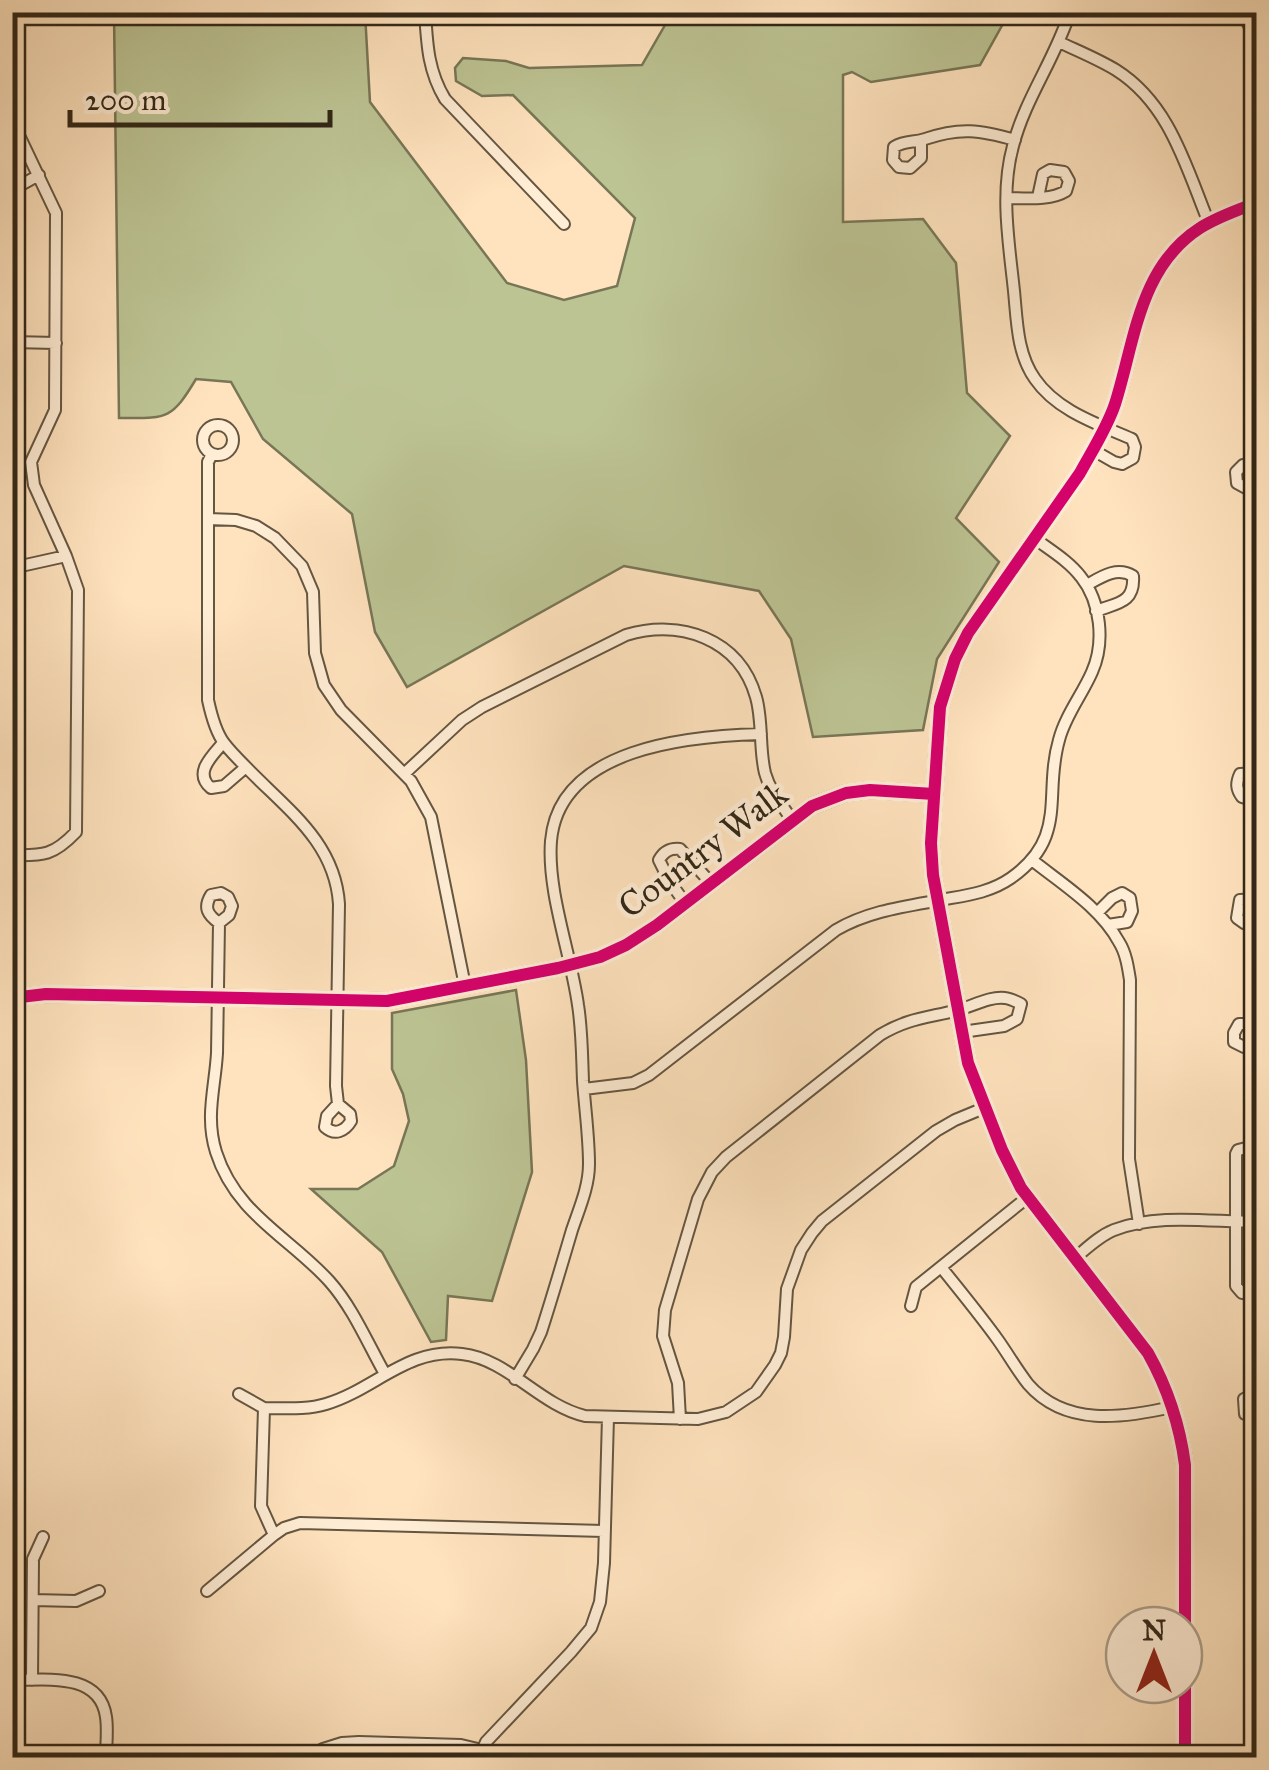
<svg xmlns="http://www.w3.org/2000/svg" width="1269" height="1770" font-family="'IM FELL Great Primer',serif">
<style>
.green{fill:#bdc494;stroke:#787656;stroke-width:2.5}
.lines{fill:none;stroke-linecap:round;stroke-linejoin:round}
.street-casing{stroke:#655641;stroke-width:14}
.secondary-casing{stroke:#322717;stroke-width:18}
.street{stroke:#ffedd5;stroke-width:10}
.secondary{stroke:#ffedd5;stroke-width:14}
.cycleway-casing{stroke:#ffedd5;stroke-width:19}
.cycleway{stroke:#d6006c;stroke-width:12}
.labels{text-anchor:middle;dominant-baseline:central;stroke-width:9;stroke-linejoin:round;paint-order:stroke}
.street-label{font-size:35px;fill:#322717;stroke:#ffedd5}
</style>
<rect width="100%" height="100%" fill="#ffe3be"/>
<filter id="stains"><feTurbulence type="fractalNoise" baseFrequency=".002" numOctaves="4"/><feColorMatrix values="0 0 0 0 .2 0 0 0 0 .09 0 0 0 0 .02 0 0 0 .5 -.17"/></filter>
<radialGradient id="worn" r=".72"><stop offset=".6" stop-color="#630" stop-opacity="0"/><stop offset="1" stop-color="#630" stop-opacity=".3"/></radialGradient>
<!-- green -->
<path class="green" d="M114 13H365L370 102 507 283 564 300 617 286 635 218 513 95 482 96 456 81 455 68 463 58 506 61 529 68 642 65 672 13H1009L980 65 871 82 852 72 843 75V222L923 219 956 263 967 393 1010 436 956 518 999 562 937 659 923 730 813 737 791 639 759 591 624 566 407 687 375 632 352 514 263 439 231 382 196 379C171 421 166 418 119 418Z
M516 990 526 1060 532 1172 492 1301 448 1296 446 1340 431 1342 382 1252 311 1189H358L394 1166 409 1121 403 1094 392 1069V1013Z"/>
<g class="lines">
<!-- street casing -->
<g class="street-casing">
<path id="street" d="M425 12C427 44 428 71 445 99L564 224
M1070 12C1055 59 1025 99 1013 146 1000 193 1009 243 1014 291 1017 321 1017 354 1035 379 1057 411 1098 424 1132 439L1135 447 1133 458 1122 464 1114 462 1093 450
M1241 12 1256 37
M1059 42C1078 51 1098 59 1116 70 1170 104 1186 167 1209 223
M921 141V158L910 168 899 167 893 160 894 147C906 140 914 143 925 139 960 127 980 130 1015 140
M12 190 39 175
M1007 198C1025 198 1050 201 1066 191L1069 181 1064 172 1050 170 1043 174 1038 197
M1256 332 1250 342 1251 352 1256 357
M12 342 56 343
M203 440a15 15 0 1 1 30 0a15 15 0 1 1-30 0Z
M212 454 208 462V700C211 714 215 731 224 743 230 751 238 759 245 766 285 808 335 841 339 904L336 1086 338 1104
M1256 464 1243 465 1236 472 1237 483 1248 489H1256
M208 519 236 520 256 526 275 538 302 566 313 592 315 653 324 685 341 710 411 781 431 817 465 986
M12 568 66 556
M1087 585C1101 577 1117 566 1133 576 1135 603 1117 603 1096 611
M223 743C212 756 193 773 211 788L224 786 246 767
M1256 773 1240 774C1236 783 1236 789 1242 797L1256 801
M404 774 462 720 482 707 626 635C680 619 739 638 756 697 763 721 759 749 765 773 770 791 782 805 792 820
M12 855C44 856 54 855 76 832L78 590 66 556 34 485 31 462 55 410 56 213 16 129 17 62 14 12
M1032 860C1062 884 1100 907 1119 942 1126 953 1128 967 1130 980L1129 1159 1139 1224
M221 893 228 897 232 906 229 915 219 923C208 915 203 908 211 895Z
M1256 899 1240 900 1237 918 1244 923 1256 924
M685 903 670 882 659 860C664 851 670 848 680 849L711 883
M1097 913 1112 898 1122 893 1130 898 1132 911 1127 922 1108 925
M219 923C218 967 218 1010 217 1053 215 1088 205 1117 216 1152 236 1215 290 1237 330 1282 353 1308 368 1344 385 1374
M1256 1024H1239L1234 1033V1042L1244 1047 1256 1048
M584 1089 633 1083 649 1075 836 930C870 910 909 906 946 899 969 895 991 892 1011 878 1069 837 1043 795 1059 740 1065 716 1082 695 1092 672 1105 643 1101 602 1081 577 1069 561 1050 550 1034 538
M338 1104 350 1114 351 1121C345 1131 335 1136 325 1127L327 1116Z
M1256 1151 1246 1148 1238 1150 1236 1154V1286L1242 1293 1256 1291
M1075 1258C1087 1248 1099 1236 1114 1230 1157 1213 1211 1222 1256 1222
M941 1267C960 1291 980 1315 998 1340 1008 1354 1017 1370 1028 1384 1065 1427 1123 1418 1172 1407
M911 1306 916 1287 1028 1197
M515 1379 533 1349 541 1332C552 1298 562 1264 572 1230 579 1209 589 1187 589 1164 589 1137 585 1109 583 1081 582 1056 582 1030 578 1005 571 954 547 892 551 841 559 747 690 736 761 734
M1256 1393 1244 1399 1245 1414 1256 1419
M239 1394 264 1408
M264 1408C284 1408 307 1410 326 1404 374 1390 408 1347 462 1354 508 1359 539 1405 585 1416L698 1419 726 1412 756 1392 775 1365 781 1353 784 1337 787 1289 801 1250 812 1233 822 1221 936 1131 955 1120 984 1108
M264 1408 261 1506 274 1535
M680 1419 678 1383 663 1336 665 1310 698 1199 712 1172 726 1157 880 1035C908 1018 927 1018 958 1010 973 1006 990 996 1005 998 1008 998 1018 1002 1021 1004L1017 1019 1004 1026 962 1032
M207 1591 274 1535 284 1528 300 1523 604 1531
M33 1600 76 1601 99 1591
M12 1680C46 1680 100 1672 106 1717 108 1730 106 1745 106 1758
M32 1680 33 1559 43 1537
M309 1758 323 1749 342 1743 359 1742 461 1745 482 1750
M479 1758 486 1742 571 1652 591 1628 600 1602 604 1563 608 1417"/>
</g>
<!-- secondary casing -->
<g class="secondary-casing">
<path id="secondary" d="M12 998 46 994 387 1001 558 968 600 957 626 945 657 925 812 806 846 793 870 790 934 794
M1185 1758V1465C1180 1426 1167 1387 1148 1353L1021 1188 1002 1150 968 1063 933 875 931 843 940 707 955 659 968 633 1080 473C1092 451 1107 428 1115 404 1135 341 1139 267 1200 228 1217 217 1238 210 1256 203"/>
</g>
<!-- street -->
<use href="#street" class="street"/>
<!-- secondary -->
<use href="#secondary" class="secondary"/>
<!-- cycleway casing -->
<g class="cycleway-casing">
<path id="cycleway" d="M12 998 46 994 387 1001 558 968 600 957 626 945 657 925 812 806 846 793 870 790 934 794
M1185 1758V1465C1180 1426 1167 1387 1148 1353L1021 1188 1002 1150 968 1063 933 875 931 843 940 707 955 659 968 633 1080 473C1092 451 1107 428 1115 404 1135 341 1139 267 1200 228 1217 217 1238 210 1256 203"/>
</g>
<!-- cycleway -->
<use href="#cycleway" class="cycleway"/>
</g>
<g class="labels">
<!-- street labels -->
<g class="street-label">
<text transform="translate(703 850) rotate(-37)">Country Walk</text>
</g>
</g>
<!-- margin -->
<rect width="1269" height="1770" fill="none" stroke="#ffe3be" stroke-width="50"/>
<rect x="15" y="15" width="1239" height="1740" fill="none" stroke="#322717" stroke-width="5"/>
<rect x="25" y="25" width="1219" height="1720" fill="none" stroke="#322717" stroke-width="2.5"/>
<!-- north arrow -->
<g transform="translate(1154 1655)"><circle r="48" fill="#ffedd5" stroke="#ad9e89" stroke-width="2.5"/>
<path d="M0-8L18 38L0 25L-18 38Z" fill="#8f2418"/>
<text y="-15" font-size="28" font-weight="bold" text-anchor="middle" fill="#322717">N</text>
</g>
<!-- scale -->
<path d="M70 110v15h260v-15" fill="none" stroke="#322717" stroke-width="5"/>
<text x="85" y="110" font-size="30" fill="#322717" stroke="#ffedd5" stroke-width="8" paint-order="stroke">200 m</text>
<rect width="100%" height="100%" filter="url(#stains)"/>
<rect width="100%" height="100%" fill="url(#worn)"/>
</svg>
